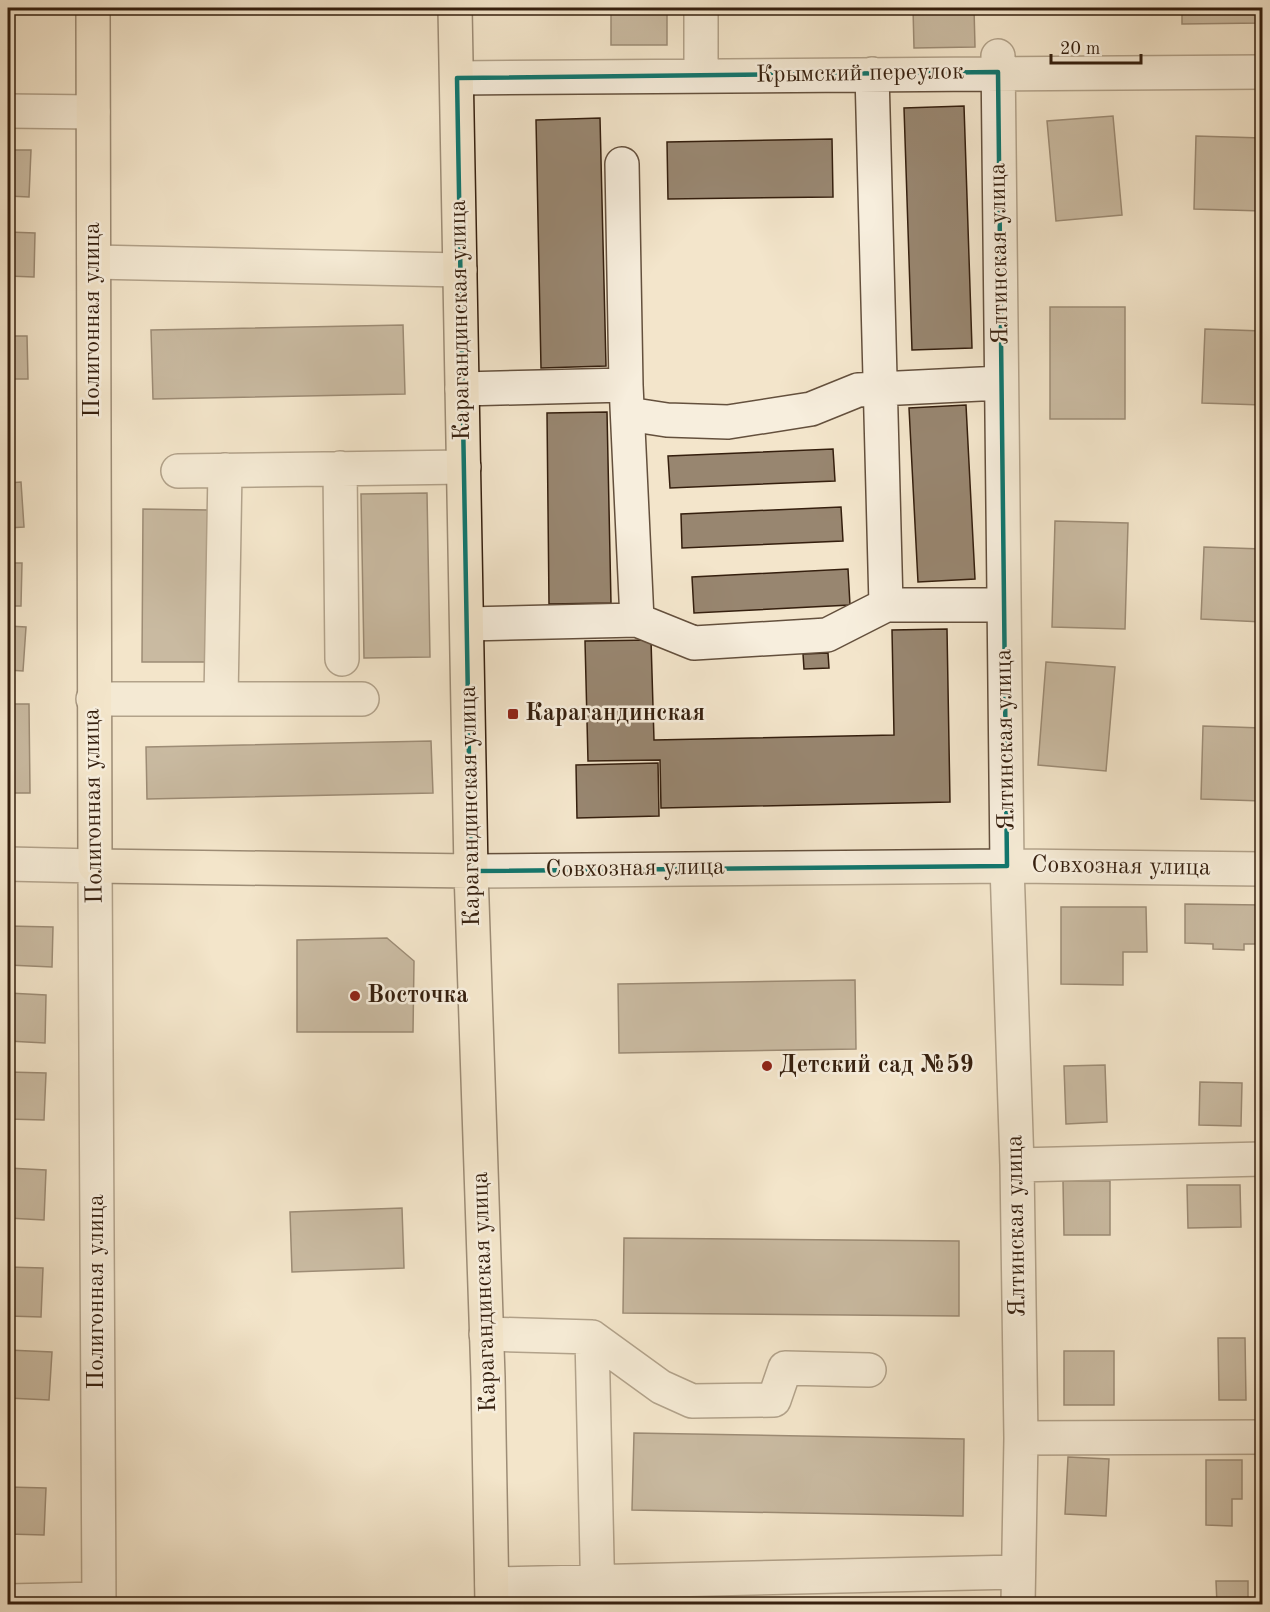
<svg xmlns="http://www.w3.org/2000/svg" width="1270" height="1612" font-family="'Old Standard TT',serif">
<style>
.building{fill:#988670;stroke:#351f0e;stroke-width:1.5}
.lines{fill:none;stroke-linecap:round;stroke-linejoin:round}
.minor-casing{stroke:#64503d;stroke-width:36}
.major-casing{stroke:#351f0e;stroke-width:36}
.minor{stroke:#f7eedd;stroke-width:33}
.major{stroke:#f3e5cb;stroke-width:33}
.marked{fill:none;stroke:#0f766e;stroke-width:4.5;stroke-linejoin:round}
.poi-dot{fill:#8f2418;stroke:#f7eedd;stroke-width:2}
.labels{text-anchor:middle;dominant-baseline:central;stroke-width:5;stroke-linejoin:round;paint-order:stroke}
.street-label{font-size:24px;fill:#351f0e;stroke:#f7eedd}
.poi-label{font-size:24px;font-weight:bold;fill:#351f0e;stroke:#f7eedd;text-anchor:start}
</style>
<rect width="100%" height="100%" fill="#f3e5cb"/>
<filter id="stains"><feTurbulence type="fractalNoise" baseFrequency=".00333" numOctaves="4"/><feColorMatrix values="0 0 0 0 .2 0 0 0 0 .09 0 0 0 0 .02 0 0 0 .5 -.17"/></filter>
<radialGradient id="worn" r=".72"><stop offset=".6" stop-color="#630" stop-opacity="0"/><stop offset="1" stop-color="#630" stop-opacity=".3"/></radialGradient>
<!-- building -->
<path class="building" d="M611 8H667V45H611Z
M913 8H974L975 47 914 48Z
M1182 8H1262V23L1182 24Z
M964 106 972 348 912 350 904 108Z
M1113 116 1122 215 1056 221 1047 121Z
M600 118 606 366 541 368 536 120Z
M1196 136 1262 138V211L1194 209Z
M832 139 833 197 668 199 667 142Z
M8 150H31L29 197 8 196Z
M8 232 35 233 34 277 8 276Z
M1050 307H1125V419H1050Z
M403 325 405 394 153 399 151 330Z
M1205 329 1262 331V405L1202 403Z
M8 336H27L28 379H8Z
M966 405 975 579 918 582 909 408Z
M607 412 611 603 549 604 547 413Z
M833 449 835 481 670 488 668 456Z
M21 482 24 527 8 528V483Z
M427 493 430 657 364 658 361 494Z
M841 507 843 541 682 548 681 514Z
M143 509 208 510 206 662H142Z
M1055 521 1128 523 1125 629 1052 627Z
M1204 547 1262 549V622L1201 619Z
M8 563H22L21 606H8Z
M848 569 850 605 694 613 692 577Z
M8 626 26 627 23 671 8 670Z
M947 629 950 802 661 808 660 760 588 761 585 641 651 640 654 740 894 735 892 630Z
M828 653 829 668 804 669 803 654Z
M1046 662 1115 667 1106 771 1038 765Z
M8 704H29L30 793H8Z
M1203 726 1262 728V801L1201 799Z
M431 741 433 793 147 799 146 747Z
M658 763 659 816 577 818 576 765Z
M1185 904 1262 905V944H1244V950L1213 949V944L1185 943Z
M1061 907H1146L1147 952H1123V985L1061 984Z
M8 926 53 927 52 967 8 965Z
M387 938 414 961 413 1032H297V940Z
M855 980 856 1049 619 1053 618 984Z
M8 993 46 995 45 1043 8 1041Z
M1105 1065 1107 1122 1066 1124 1064 1066Z
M8 1072 46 1073 44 1120 8 1119Z
M1200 1082 1242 1083 1241 1126 1199 1125Z
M8 1168 46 1170 44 1220 8 1218Z
M1063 1181H1110V1235H1064Z
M1187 1185H1240L1241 1227 1188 1228Z
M402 1208 404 1268 292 1272 290 1212Z
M624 1238 959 1241V1316L623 1313Z
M8 1267 43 1268 41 1317 8 1316Z
M1218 1338H1245L1246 1400H1219Z
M8 1350 52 1352 49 1400 8 1398Z
M1064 1351H1114V1405H1064Z
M634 1433 964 1439 963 1516 632 1510Z
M1068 1457 1109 1459 1106 1516 1065 1514Z
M1206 1460H1242V1499H1232V1526L1206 1525Z
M8 1487 46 1488 44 1535 8 1534Z
M1216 1581H1248V1604H1217Z"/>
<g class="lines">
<!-- minor casing -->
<g class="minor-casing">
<path id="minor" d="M701 8V76
M998 56 1007 866 1017 1165 1021 1438 1018 1604
M872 74 886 605
M457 78 1262 72
M8 111 93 112
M622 164 626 385
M94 262 460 270
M462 389 626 385 637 620 467 624
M628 414 667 420 728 422 811 409 858 390 1001 383
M340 468 342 659
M178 471 464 467
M637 620 694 643 827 635 886 605H1004
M93 699H362
M221 699 225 470
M8 864 95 866 99 1604
M471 871 1007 866 1262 869
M1017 1165 1262 1159
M486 1334 592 1337 661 1387 692 1401 774 1400 785 1368 869 1370
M592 1337 598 1604
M1021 1438 1262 1437
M492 1584 1017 1572
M8 1601 99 1599"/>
</g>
<!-- major casing -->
<g class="major-casing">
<path id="major" d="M93 8 95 866 471 871
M455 8 471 871 488 1377 492 1604"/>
</g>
<!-- minor -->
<use href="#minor" class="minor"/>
<!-- major -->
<use href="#major" class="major"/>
</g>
<!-- marked area -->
<path d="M0 0H1270V1612H0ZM998 72 1007 866 471 871 457 78Z" fill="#f3e5cb" fill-opacity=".55" fill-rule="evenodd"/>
<path class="marked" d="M998 72 1007 866 471 871 457 78Z"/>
<!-- markers -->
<g class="poi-dot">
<rect x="507" y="708" width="12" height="12" rx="3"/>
<circle cx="355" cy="996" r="6"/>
<circle cx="767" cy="1066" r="6"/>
</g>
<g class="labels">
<!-- street labels -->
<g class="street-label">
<text transform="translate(860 74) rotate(-1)">Крымский переулок</text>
<text transform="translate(1000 254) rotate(-91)">Ялтинская улица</text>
<text transform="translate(93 320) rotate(-90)">Полигонная улица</text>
<text transform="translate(461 320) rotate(-91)">Карагандинская улица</text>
<text transform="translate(1006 740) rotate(-91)">Ялтинская улица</text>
<text transform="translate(94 806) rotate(-91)">Полигонная улица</text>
<text transform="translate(471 806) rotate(-91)">Карагандинская улица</text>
<text transform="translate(1121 867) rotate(1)">Совхозная улица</text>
<text transform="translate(635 869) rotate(-1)">Совхозная улица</text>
<text transform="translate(1017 1226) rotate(-91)">Ялтинская улица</text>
<text transform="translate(97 1292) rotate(-90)">Полигонная улица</text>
<text transform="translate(485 1292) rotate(-92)">Карагандинская улица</text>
</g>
<!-- poi labels -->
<g class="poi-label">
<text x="525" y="714">Карагандинская</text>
<text x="367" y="996">Восточка</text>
<text x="779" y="1066">Детский сад №59</text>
</g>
</g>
<!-- margin -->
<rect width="1270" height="1612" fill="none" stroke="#f3e5cb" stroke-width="30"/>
<rect x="9" y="9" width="1252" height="1594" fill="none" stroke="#351f0e" stroke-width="3"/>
<rect x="15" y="15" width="1240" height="1582" fill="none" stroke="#351f0e" stroke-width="1.5"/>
<!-- scale -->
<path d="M1051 54v9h90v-9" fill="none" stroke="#351f0e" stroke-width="3"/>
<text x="1060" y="54" font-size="18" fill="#351f0e" stroke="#f7eedd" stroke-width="4.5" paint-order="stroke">20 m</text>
<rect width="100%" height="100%" filter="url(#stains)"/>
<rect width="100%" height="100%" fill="url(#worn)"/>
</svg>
